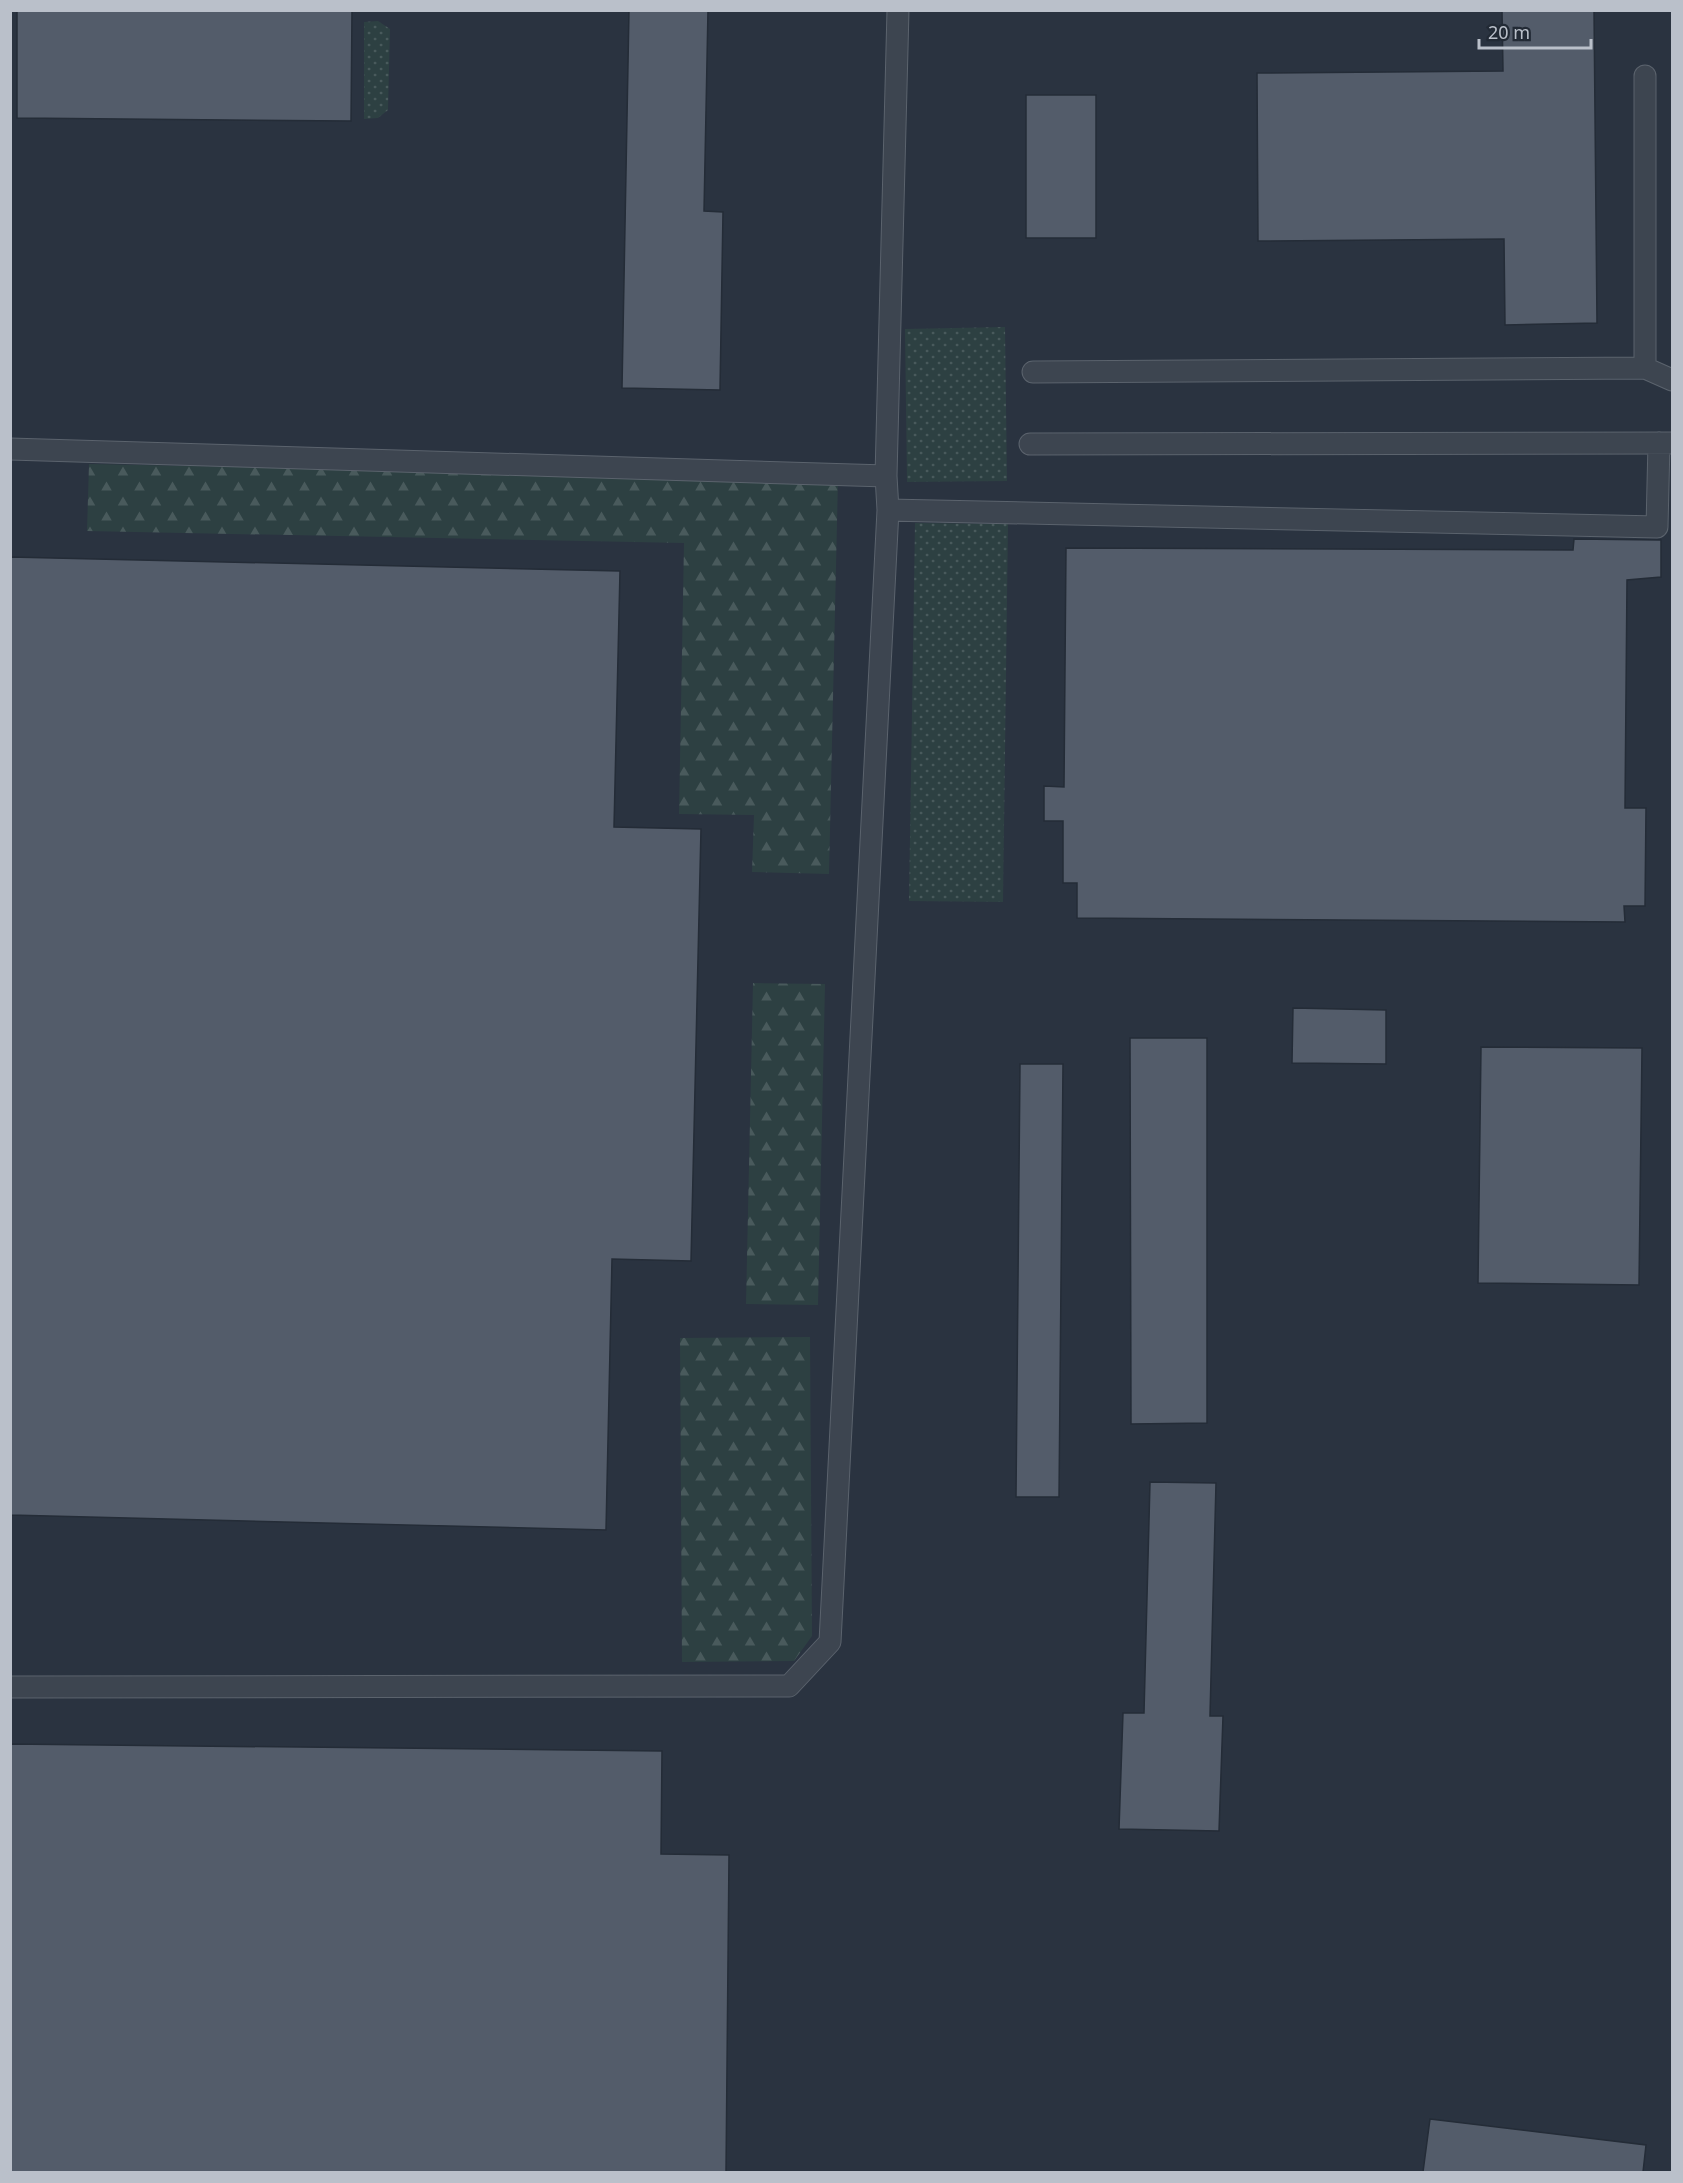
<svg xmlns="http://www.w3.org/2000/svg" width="1683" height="2183" font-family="'Noto Sans',sans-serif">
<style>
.green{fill:url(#green-dots)}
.forest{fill:url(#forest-firs)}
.building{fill:#535c6a;stroke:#242c37;stroke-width:1.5}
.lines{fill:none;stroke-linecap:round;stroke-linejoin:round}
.lane-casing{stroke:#5b636d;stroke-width:23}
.lane{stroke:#3d4550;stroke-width:21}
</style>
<defs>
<pattern id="green-dots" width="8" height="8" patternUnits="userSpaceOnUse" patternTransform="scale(1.5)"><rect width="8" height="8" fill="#2d4042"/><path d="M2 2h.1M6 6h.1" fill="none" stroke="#495a5c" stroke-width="1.8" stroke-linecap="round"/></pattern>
<pattern id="forest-firs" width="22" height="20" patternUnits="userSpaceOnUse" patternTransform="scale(1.5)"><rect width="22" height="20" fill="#2d4042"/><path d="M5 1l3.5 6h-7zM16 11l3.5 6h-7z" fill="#495a5c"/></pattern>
</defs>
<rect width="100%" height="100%" fill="#2a3340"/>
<!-- green -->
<path class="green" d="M378 21 390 29 388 110 378 118 364 119V22Z
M1005 327 1007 481 907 482 905 329Z
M915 523 1008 524 1003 902 909 901Z"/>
<!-- forest -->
<path class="forest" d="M89 464 838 479 829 874 752 872 754 815 679 814 684 543 87 531Z
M753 983 825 984 818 1305 746 1304Z
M810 1337 812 1636 794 1661 682 1662 680 1338Z"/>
<!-- building -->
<path class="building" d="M17 10H352L351 121 17 118Z
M629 10H708L704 211 723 212 720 390 622 388Z
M1502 10H1594L1597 323 1505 325 1504 239 1258 241 1257 73 1503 71Z
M1026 95H1096V238H1026Z
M1574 539 1661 540V577L1627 580 1625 808H1646L1645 906H1624L1625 922 1077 918V883H1063V821H1044V786L1064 787 1066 548 1573 550Z
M10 557 620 571 614 827 701 829 691 1261 612 1259 606 1530 10 1515Z
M1293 1008 1386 1010V1064L1292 1063Z
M1130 1038H1207V1423L1131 1424Z
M1481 1047 1642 1048 1639 1285 1478 1283Z
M1020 1064H1063L1059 1497H1016Z
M1150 1482 1216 1483 1210 1716H1223L1219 1831 1119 1829 1123 1713H1144Z
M10 1744 662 1751 661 1854 729 1855 726 2172H10Z
M1430 2119 1646 2145 1643 2172H1423Z"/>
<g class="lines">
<!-- lane casing -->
<g class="lane-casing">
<path id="lane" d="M1645 76V368
M1033 372 1645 368 1672 380
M1030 444 1672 443
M10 449 886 476
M888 510 1657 527 1659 443
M10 1687 789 1686 830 1642 888 510 886 476 898 10"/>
</g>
<!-- lane -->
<use href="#lane" class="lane"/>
</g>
<!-- border -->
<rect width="1683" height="2183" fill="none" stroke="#bac0ca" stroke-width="24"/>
<!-- scale -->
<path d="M1479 39v9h112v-9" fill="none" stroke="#bac0ca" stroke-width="3"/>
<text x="1488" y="39" font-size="18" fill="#bac0ca" stroke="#222a35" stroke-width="4.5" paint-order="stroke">20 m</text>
</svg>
